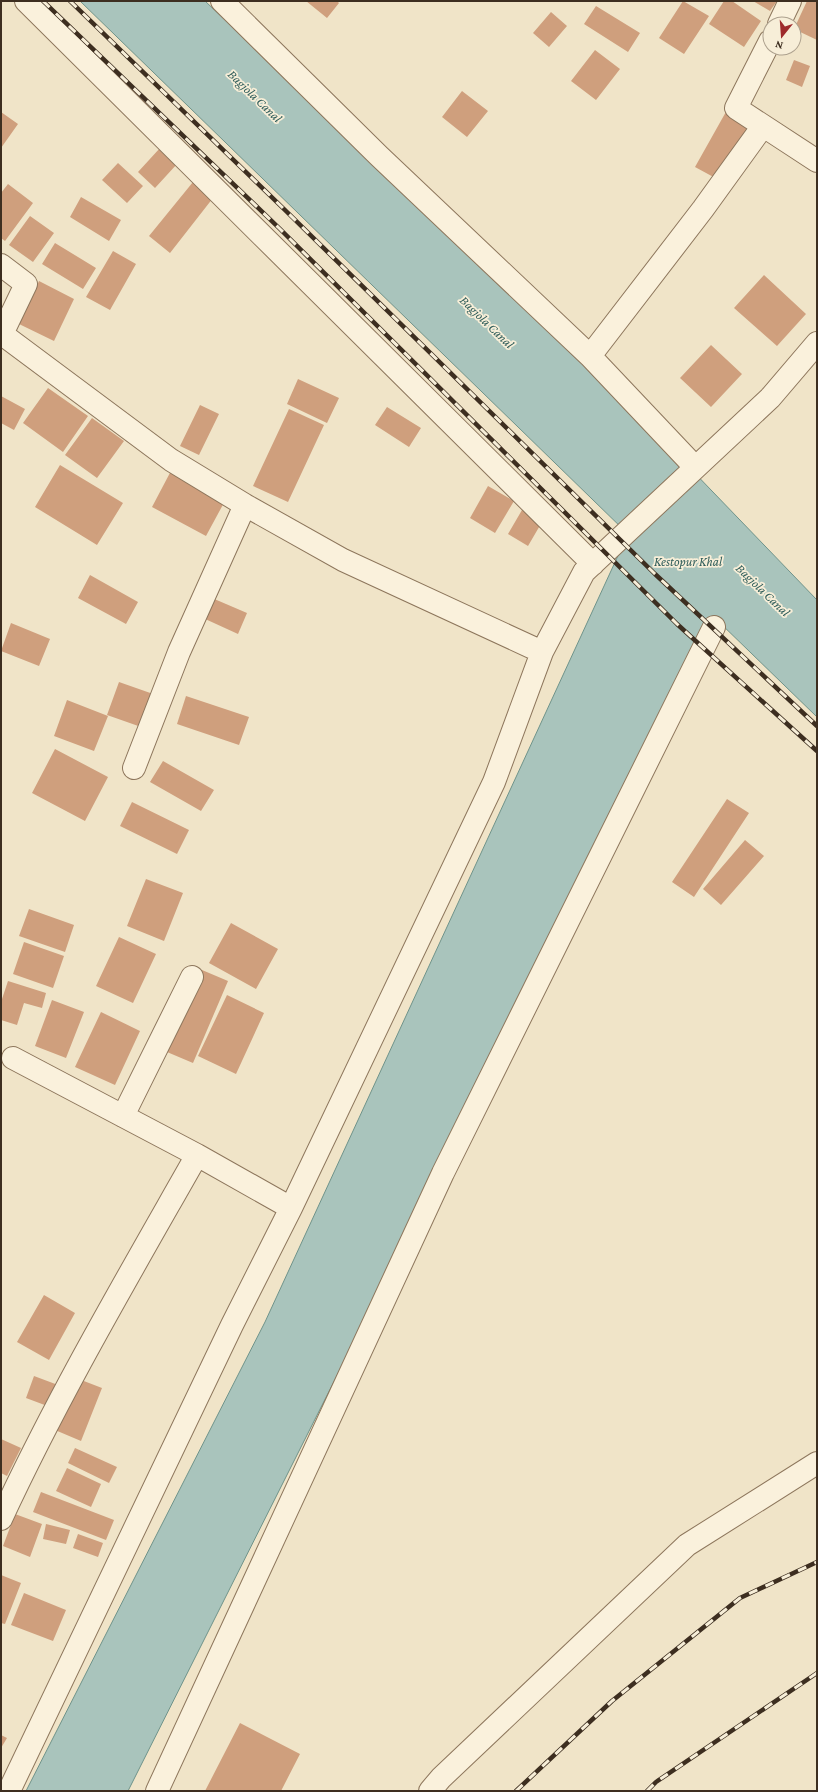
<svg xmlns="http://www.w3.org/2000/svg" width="818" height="1792" font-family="'Crimson Pro',serif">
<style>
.water{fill:#a9c4bc;stroke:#6f938a}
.building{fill:#cf9f7d}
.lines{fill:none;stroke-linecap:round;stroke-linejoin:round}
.minor-casing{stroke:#8d765c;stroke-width:24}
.minor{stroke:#faf1dc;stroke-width:22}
.rail-casing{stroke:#3d2e20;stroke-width:4.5}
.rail{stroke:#f7eed8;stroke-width:3;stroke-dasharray:9;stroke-linecap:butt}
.labels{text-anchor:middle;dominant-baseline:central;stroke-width:3.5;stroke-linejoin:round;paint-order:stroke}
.water-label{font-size:13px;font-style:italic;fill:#2f5d5a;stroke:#f7eed8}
</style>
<rect width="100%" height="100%" fill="#f0e4c8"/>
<!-- water -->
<path class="water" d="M80 1H205L608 383 817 600V717L717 620 128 1791H26L265 1322 628 534Z"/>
<!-- building -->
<path class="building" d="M306 1H337L339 3 327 18Z
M683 1 709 16 684 54 659 38Z
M724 1H732L761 21 744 47 709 24Z
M753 1H777L770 11Z
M807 1 817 2V40L794 29Z
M596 6 640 33 628 52 584 24Z
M551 12 567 26 549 47 533 33Z
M595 50 620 69 596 100 571 81Z
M794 60 810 66 802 87 786 80Z
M462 91 488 111 467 137 442 117Z
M727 110 751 123 719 180 695 167Z
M1 112 18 124 1 148Z
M160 148 177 164 155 188 138 172Z
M118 163 143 186 127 203 102 180Z
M193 182 213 198 170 253 149 236Z
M8 184 33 203 5 241 1 238V193Z
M81 197 121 220 109 241 70 217Z
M30 216 54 233 33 262 9 245Z
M55 243 96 268 83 289 42 264Z
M113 251 136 264 110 310 86 297Z
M764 275 806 314 777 346 734 308Z
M39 281 74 299 54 341 19 324Z
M711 345 742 374 711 407 680 378Z
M298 379 339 398 327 423 287 404Z
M48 388 88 416 63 452 23 423Z
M1 396 25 409 14 430 1 423Z
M200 405 219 414 199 455 180 446Z
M387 407 421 428 409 447 375 425Z
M289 409 324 425 288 502 253 486Z
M92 418 124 441 97 478 65 455Z
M60 465 123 503 97 545 35 507Z
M172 469 226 499 206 536 152 507Z
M488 486 514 501 495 533 470 518Z
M522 510 542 522 528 546 508 534Z
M90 575 138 602 126 624 78 598Z
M212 598 247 613 238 634 203 618Z
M11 623 50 639 39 666 1 651Z
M119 682 156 695 144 728 107 715Z
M186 696 249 717 239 745 177 724Z
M67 700 108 716 94 751 54 736Z
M55 749 108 777 85 821 32 793Z
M163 761 214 790 201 811 150 782Z
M727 799 749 813 694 897 672 882Z
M132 802 189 830 177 854 120 826Z
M745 840 764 856 721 905 703 889Z
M146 879 183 893 164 941 127 926Z
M29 909 74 925 65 952 19 936Z
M231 923 278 949 256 989 209 963Z
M119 937 156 954 133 1003 96 986Z
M24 942 64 956 53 988 13 974Z
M202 970 228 981 193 1063 167 1052Z
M8 981 46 993 42 1008 24 1003 17 1025 1 1020V1002Z
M227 995 264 1013 236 1074 198 1056Z
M52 1000 84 1012 66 1058 35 1046Z
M101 1012 140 1031 115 1085 75 1067Z
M44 1295 75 1313 49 1360 17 1342Z
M34 1376 58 1385 50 1407 26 1398Z
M76 1378 102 1388 81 1441 55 1430Z
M1 1439 21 1448 7 1476 1 1473Z
M75 1448 117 1467 109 1483 68 1463Z
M67 1468 101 1484 91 1507 56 1491Z
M41 1492 114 1520 106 1540 33 1512Z
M15 1514 42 1524 30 1557 3 1546Z
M46 1524 70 1530 66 1544 43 1539Z
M78 1534 103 1543 98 1557 73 1548Z
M1 1575 21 1583 5 1624 1 1623Z
M24 1593 66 1610 53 1641 11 1625Z
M240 1723 300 1754 281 1791H205Z
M1 1735 7 1738 1 1748Z"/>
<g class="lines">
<!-- minor casing -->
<g class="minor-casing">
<path id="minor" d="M26 1 593 564
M222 1 379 156 590 356 703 209 763 126
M779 24 790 1
M770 41 736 108 817 161
M1 265 26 284 2 334 171 460 245 505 343 560 542 652
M590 356 695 467
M134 768 179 652 245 505
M13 1058 197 1155 291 1208
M123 1116 192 977
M1 1519C59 1394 129 1275 197 1155
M9 1791 232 1325 291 1208 494 782 542 652 584 572 770 398 817 343
M157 1791 443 1173 714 627
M430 1791 441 1778 687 1545 817 1463"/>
</g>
<!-- minor -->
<use href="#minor" class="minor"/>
<!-- rail casing -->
<g class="rail-casing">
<path id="rail" d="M43 1 279 228 677 624 817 751
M70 1 287 212 655 574 817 726
M516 1791 612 1701 740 1598 817 1562
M647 1791 656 1782 817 1673"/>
</g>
<!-- rail -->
<use href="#rail" class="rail"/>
</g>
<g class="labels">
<!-- water labels -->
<g class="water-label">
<text transform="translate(255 96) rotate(44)">Bagjola Canal</text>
<text transform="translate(487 322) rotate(44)">Bagjola Canal</text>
<text x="688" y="561">Kestopur Khal</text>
<text transform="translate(763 590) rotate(44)">Bagjola Canal</text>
</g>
</g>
<!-- border -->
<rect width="818" height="1792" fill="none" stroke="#3d2e20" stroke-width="4"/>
<!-- north arrow -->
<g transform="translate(782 36) rotate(197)"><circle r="19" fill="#f7eed8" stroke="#ada18e"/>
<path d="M0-3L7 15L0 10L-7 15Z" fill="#9e2a2b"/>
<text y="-6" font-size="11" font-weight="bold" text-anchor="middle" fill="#3d2e20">N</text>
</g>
</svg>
